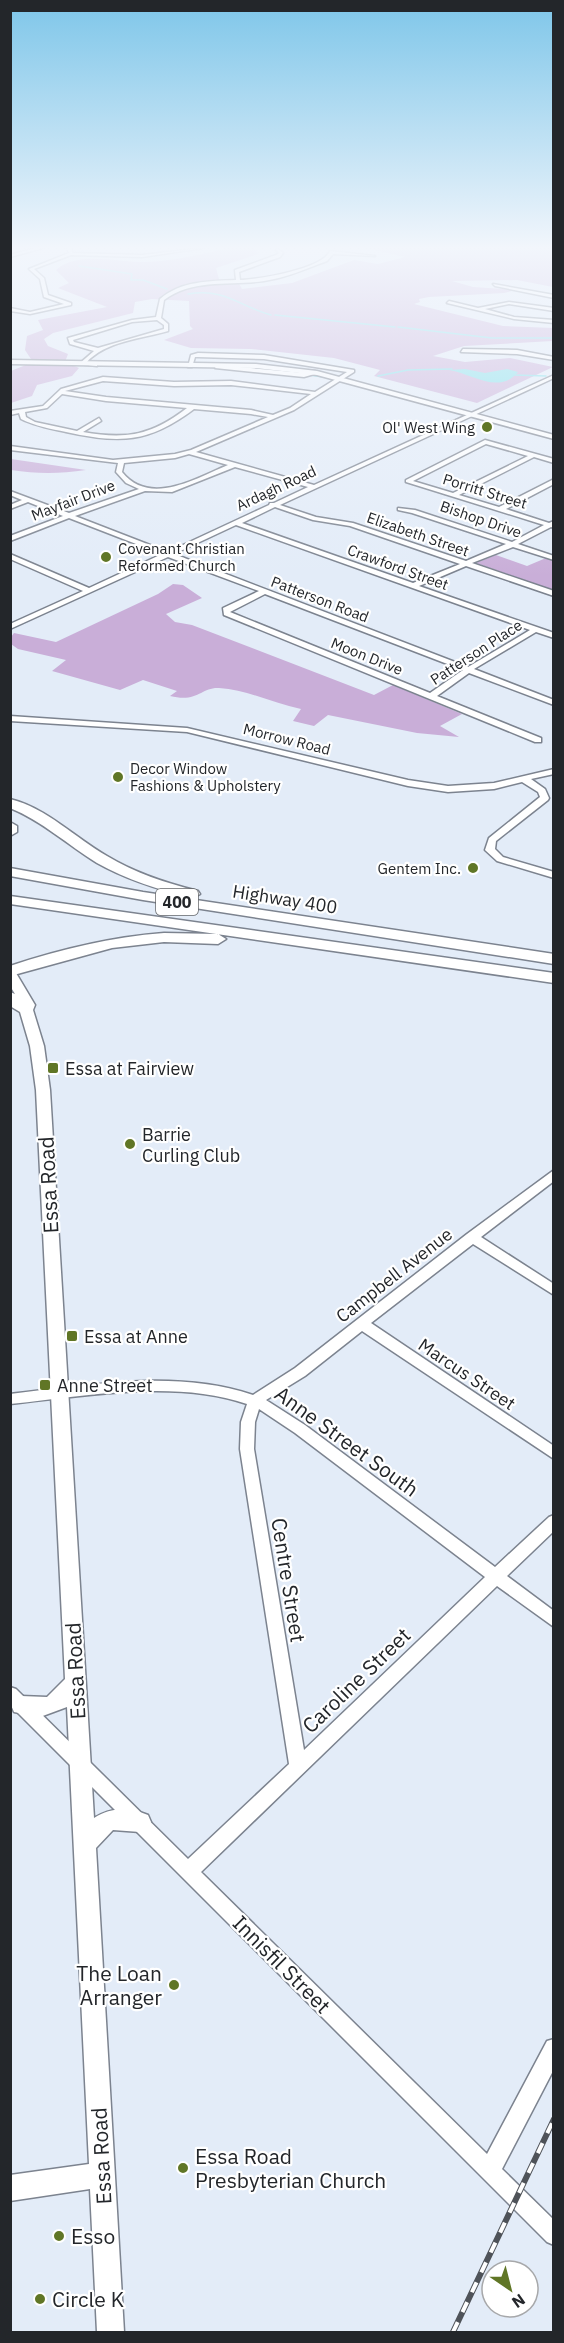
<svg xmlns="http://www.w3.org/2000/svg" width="564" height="2343" font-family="'IBM Plex Sans',sans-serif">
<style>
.green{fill:#c9aed8}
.water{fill:#80e0ea}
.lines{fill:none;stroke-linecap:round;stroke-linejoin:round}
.stream{stroke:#80e0ea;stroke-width:1.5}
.minor-casing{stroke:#7c838f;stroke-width:3}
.major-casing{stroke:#7c838f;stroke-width:3}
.highway-casing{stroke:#7c838f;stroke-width:3}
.minor{fill:#fff;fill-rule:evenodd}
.major{fill:#fff;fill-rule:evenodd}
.highway{fill:#fff;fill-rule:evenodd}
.rail-casing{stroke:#4f5359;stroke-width:6}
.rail{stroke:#fff;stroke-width:4;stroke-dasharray:11;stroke-linecap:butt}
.poi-dot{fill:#607626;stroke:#fff;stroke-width:2}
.labels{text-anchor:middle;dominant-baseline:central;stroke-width:4.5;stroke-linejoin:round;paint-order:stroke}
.far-poi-label{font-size:15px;fill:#23262a;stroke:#fff;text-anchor:end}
.far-street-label{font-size:15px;fill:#23262a;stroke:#fff}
.shield{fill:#fff;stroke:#65676a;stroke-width:1.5}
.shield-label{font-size:16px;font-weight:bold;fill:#23262a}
.street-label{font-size:18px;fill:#23262a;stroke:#fff}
.poi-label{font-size:18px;fill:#23262a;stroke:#fff;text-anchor:start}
.near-street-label{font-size:21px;fill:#23262a;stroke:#fff}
.near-poi-label{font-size:21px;fill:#23262a;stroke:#fff;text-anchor:start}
</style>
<rect width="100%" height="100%" fill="#e3ecf8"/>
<!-- green -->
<path class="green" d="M229 248H253L258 254 216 268 220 283 238 282 242 289 292 283 354 260 378 264 405 257 366 248H553V287L517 280 452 281 473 287 516 290 504 293 429 297 419 299 420 302 414 304 503 326 553 328V341L464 346 433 356 465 362 510 358 553 367 477 403 374 376 380 370 334 358 251 349 191 348 164 340 193 329 190 326 189 301 152 299 135 302 133 313 53 333 44 339 48 346 68 354 65 362 79 368 72 376 37 385 32 396 11 403V371L33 362 25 350 27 336 43 330 38 320 107 307 58 288 69 283 56 270C78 250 119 263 147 262 175 261 202 254 229 248Z
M10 459H11L86 470C59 474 37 474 11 470Z
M496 555 527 566 546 558 553 560V590L476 563Z
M173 584 183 585 202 598 166 614 175 622 192 625 374 695 393 685 462 714 440 726 459 737 417 733 328 715 314 726 293 721 301 709C273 703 248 690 219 688 201 687 198 703 170 696L177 691 143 680 120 690 52 671 66 660 18 649 11 644V637L14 633 56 642 158 594Z"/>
<!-- water -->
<path class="water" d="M465 369 485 373 507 369 518 372C499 395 473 374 449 370Z"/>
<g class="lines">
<!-- stream -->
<path class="stream" d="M79 266 132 274 131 280H143L167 289
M188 294C226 288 238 306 271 315
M275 315 395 327
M398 327 492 338H554
M309 375 330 378
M515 375 546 376
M378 376 408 370 452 369"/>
<!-- minor casing -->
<g class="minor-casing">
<path id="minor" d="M35 248H43L10 257V255Z
M67 248H71L73 253 142 255 203 248 142 257 71 255 34 269 44 278 48 295 71 303V305L30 314 10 311V308L30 312 64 304 44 297 40 279 29 269 69 253Z
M278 249 283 253 280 257 239 272 240 280C261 279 322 269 330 251L375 256 333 254 327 261C306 269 285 278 264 281 230 286 194 278 164 300L161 318 168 324V331C141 339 105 341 86 363L97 364V366L79 364 94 351 70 344 68 338 132 320 156 317 160 299C181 281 209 281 236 280L235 270 276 255 279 253 276 250ZM157 320 164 325V329L98 348 74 342 73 340 132 322Z
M493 284 554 295V298L495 286Z
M449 301 478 308 509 302 554 308V311L509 304 485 309 514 317 554 320V323L514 319 447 303Z
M463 349 517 350 554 357V360L517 354 461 352Z
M198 353 264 355 354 370V372L294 410 196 452 314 485 554 375V378L280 505 316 517 353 523 466 561 506 544 412 513 398 510V508L415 510 512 542 544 525 406 482V480L485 440 554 459V463L534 457 459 495 499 507 554 479V484L506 509 549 523 554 521V528L551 527 518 544 554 556V560L513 547 472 563 554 591V596L466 566 419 586 554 633V638L536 632 474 669 554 700V705L469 673 437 696 541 738V742H535L224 615 223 608 259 591 168 557 10 629V624L83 591 10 559V554L89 588 162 554 69 518 10 541V536L63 516 28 502 10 509V505L22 500 10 495V491L69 513 139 489 126 483 116 472 118 463 10 450V446L113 460 175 454 191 450 268 417 251 414 194 409C149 443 120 444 66 432 51 429 35 426 21 419L19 413 10 415V411L43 406 61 389 103 377 174 382 231 381 315 392 347 372 264 359 198 357H195L192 367H188L191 355ZM103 381 174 386 231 385 311 394 290 408 273 415 251 410 106 397 65 391ZM62 394 106 401 187 408C152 435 127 440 83 432L101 421 99 418 77 431 35 422 26 417 25 412 47 408ZM486 444 528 456 453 493 413 481ZM189 454 228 465C196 478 150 507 122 472L124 463 175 458ZM235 467 308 487 274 503H270L269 505 168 552 75 516 145 491 172 492ZM275 507 313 520 350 526 460 564 413 583 242 523ZM236 525 530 630 468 667 174 554ZM265 594 463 670 430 693 230 612Z
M217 365 304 373 315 371 318 373 304 377 215 368Z
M10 716 187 728 408 780 448 786 494 783 554 769V774L531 779 545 789 549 798 548 800 496 841 495 849 503 857 554 872V878L497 861 485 850 489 838 540 797 538 792 522 782 494 789 448 792 408 786 187 732 10 721Z
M554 1170V1181L481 1237 554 1284V1295L473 1244 371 1323 554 1446V1459L362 1331 305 1376 266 1400 305 1425 495 1567 549 1517 554 1515V1531L507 1576 554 1611V1627L497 1586 201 1872 487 2154 547 2041 554 2039V2069L502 2169 554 2220V2245L547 2242 10 1705V1687L16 1689 188 1859 289 1764 240 1449 241 1422 247 1404C175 1379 85 1396 10 1404V1394C89 1385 176 1369 253 1395L295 1368 467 1234ZM259 1409 295 1433 485 1577 304 1750 254 1449 255 1422Z"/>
</g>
<!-- major casing -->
<g class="major-casing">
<path id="major" d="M10 360 256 364 317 371 554 435V439L317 375 256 368 10 364Z
M10 969 16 973 35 1005 33 1010 44 1046 50 1090 94 1818C112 1807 128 1807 148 1815L151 1822 148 1829 140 1832 113 1830 96 1848 124 2332H97L90 2189 10 2201V2175L89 2164 67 1707 40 1717 14 1712 11 1705 14 1698 21 1696 47 1697 65 1679 36 1090 30 1046 20 1012 10 1006V992L15 994 10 986Z"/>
</g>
<!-- highway casing -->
<g class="highway-casing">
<path id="highway" d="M10 799C47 808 75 838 107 856 135 873 166 883 198 891L200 894 193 898C160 890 127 880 97 863 68 845 42 821 10 808Z
M10 822 17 826V832L10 836Z
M10 868 143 892 554 954V964L143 900 10 876Z
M10 896 554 973V983L10 904Z
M164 933 218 934 226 939 218 944 164 942 112 948 10 976V966C61 949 111 937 164 933Z"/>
</g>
<!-- minor -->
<use href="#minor" class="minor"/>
<!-- major -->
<use href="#major" class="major"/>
<!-- highway -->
<use href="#highway" class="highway"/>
<!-- rail casing -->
<g class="rail-casing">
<path id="rail" d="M453 2332 554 2119"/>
</g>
<!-- rail -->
<use href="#rail" class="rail"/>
</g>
<!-- sky -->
<linearGradient id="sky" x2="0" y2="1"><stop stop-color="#7ec6e9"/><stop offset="0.43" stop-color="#f2f6fc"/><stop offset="1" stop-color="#f2f6fc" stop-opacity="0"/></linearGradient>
<rect width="564" height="576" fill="url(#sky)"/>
<!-- markers -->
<g class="poi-dot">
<circle cx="487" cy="427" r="6"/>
<circle cx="106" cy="557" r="6"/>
<circle cx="118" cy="777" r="6"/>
<circle cx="473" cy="868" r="6"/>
<rect x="47" y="1062" width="12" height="12" rx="3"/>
<circle cx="130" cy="1144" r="6"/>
<rect x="66" y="1330" width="12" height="12" rx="3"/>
<rect x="39" y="1379" width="12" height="12" rx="3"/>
<circle cx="174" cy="1985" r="6"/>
<circle cx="183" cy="2168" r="6"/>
<circle cx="59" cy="2236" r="6"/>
<circle cx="40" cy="2299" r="6"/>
</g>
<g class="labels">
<!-- far-poi labels -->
<g class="far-poi-label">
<text x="475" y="427">Ol' West Wing</text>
<text x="118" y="548" text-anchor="start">Covenant Christian<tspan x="118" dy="17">Reformed Church</tspan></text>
<text x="130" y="768" text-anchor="start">Decor Window<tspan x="130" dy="17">Fashions &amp; Upholstery</tspan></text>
<text x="461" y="868">Gentem Inc.</text>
</g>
<!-- far-street labels -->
<g class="far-street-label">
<text transform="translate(276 488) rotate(-25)">Ardagh Road</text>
<text transform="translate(485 491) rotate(17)">Porritt Street</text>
<text transform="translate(73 500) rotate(-21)">Mayfair Drive</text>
<text transform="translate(481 519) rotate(19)">Bishop Drive</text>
<text transform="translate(418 534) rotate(19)">Elizabeth Street</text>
<text transform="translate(398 567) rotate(20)">Crawford Street</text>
<text transform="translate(320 599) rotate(21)">Patterson Road</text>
<text transform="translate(476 652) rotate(-33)">Patterson Place</text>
<text transform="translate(367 656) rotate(22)">Moon Drive</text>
<text transform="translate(287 739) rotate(14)">Morrow Road</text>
</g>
<!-- shield labels -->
<rect class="shield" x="156" y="889" width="42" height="26" rx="4.5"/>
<g class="shield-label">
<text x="177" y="902">400</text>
</g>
<!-- street labels -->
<g class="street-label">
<text transform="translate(285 899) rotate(9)">Highway 400</text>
<text transform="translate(394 1275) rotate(-38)">Campbell Avenue</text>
<text transform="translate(467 1374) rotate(34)">Marcus Street</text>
</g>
<!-- poi labels -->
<g class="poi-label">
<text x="65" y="1068">Essa at Fairview</text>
<text x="142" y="1134">Barrie<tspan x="142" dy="21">Curling Club</tspan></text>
<text x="84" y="1336">Essa at Anne</text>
<text x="57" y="1385">Anne Street</text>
</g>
<!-- near-street labels -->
<g class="near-street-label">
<text transform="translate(48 1185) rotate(-93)">Essa Road</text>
<text transform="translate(347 1441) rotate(36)">Anne Street South</text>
<text transform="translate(289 1580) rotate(81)">Centre Street</text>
<text transform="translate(75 1671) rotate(-93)">Essa Road</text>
<text transform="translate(356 1680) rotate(-44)">Caroline Street</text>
<text transform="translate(282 1964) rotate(45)">Innisfil Street</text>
<text transform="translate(101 2156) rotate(-93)">Essa Road</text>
</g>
<!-- near-poi labels -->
<g class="near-poi-label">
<text x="162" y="1973" text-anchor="end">The Loan<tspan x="162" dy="24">Arranger</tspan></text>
<text x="195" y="2156">Essa Road<tspan x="195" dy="24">Presbyterian Church</tspan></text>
<text x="71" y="2236">Esso</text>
<text x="52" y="2299">Circle K</text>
</g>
</g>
<!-- border -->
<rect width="564" height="2343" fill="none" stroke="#23262a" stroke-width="24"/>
<!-- north arrow -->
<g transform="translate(510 2289) rotate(145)"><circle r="28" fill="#ffffff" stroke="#a7a8aa" stroke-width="1.5"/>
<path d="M0-4.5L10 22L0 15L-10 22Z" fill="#607626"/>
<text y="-9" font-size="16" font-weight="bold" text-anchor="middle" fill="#23262a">N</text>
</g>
</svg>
